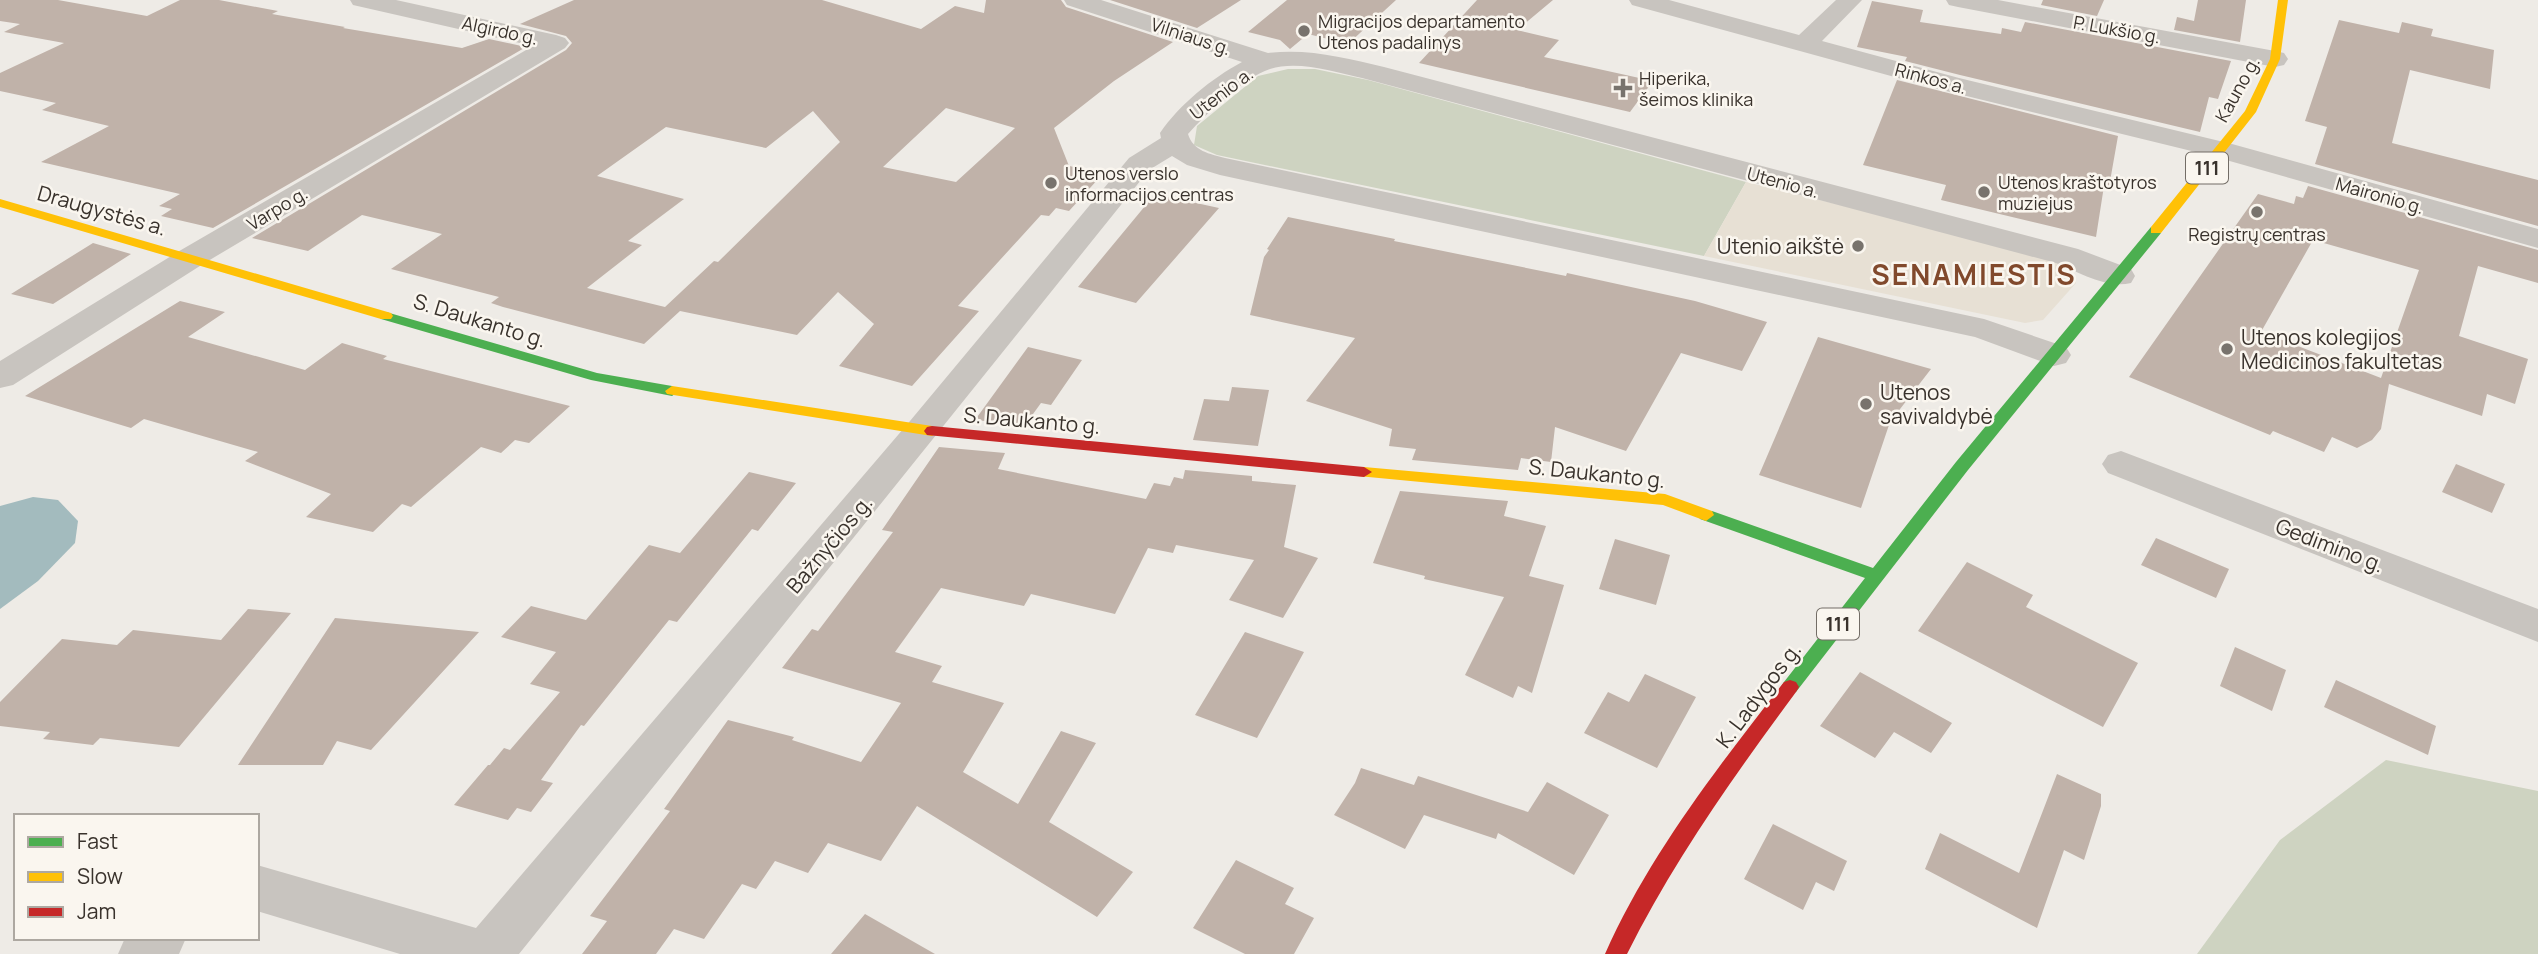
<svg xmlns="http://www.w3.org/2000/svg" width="2538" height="954" font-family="Manrope,sans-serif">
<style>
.green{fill:#ced3c1}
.plaza{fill:#e7e0d4}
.water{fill:#a3bbbe}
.building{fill:#c0b2a9;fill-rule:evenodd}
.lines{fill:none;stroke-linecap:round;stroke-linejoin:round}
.street{fill:#c8c4bf;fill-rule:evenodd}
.fast{fill:#4caf50;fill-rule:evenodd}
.slow{fill:#ffc107;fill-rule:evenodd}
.jam{fill:#c62828;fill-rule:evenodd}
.poi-dot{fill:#78736d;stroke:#faf6ef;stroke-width:2.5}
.labels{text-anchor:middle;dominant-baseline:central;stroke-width:5;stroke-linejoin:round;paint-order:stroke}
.far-poi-label{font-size:18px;fill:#39322c;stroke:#faf6ef;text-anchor:start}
.far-street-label{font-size:18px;fill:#39322c;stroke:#faf6ef}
.shield{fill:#faf6ef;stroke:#736d66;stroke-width:2}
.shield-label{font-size:19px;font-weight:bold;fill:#39322c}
.street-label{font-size:21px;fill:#39322c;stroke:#faf6ef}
.poi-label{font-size:21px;fill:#39322c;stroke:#faf6ef;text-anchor:start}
.district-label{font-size:28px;font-weight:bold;letter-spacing:2px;fill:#81492c;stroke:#faf6ef}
</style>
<rect width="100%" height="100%" fill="#eeebe6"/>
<!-- green -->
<path class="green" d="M1288 69H1315L1368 80 1746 182 1704 256 1217 155 1194 145 1197 126 1258 76Z
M2386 760 2538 791V954H2197L2280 840Z"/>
<!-- plaza -->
<path class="plaza" d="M1746 182 2043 255 2060 263 2072 274 2076 283 2043 320 2025 323 1704 256Z"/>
<!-- water -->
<path class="water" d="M33 497 58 500 78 521 75 543 38 581 0 609V506Z"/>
<!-- building -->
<path class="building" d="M0 0H58L147 16 180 0H219L278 11 272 14 345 27 343 28 462 48 489 39 526 47 213 228 161 216 172 209 159 206 180 194 41 162 109 126 42 110 56 103 0 91V73L64 43 4 32 20 24 0 21Z
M574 0H822L921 29 955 6 984 13 986 0H1061L1066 7 1173 42 1114 81 1054 128 1069 166 1090 170 1086 174 1100 177 1069 211 1056 208 1049 216 1041 215 958 306 979 311 912 386 839 366 874 324 838 292 797 335 680 311 644 344 503 307 491 303 499 297 391 269 442 234 362 215 308 251 252 238 566 50 572 43 566 36 520 24ZM946 108 1015 128 956 182 883 167ZM813 111 840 142 718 262 714 261 665 307 587 288 642 245 628 241 684 199 597 176 666 127 766 148Z
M1110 0H1241L1197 28Z
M1287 0H1396L1348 44 1308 34 1290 49 1280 40 1248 32Z
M1477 0H1553L1517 30 1559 40 1544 57 1653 81 1630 112 1419 63Z
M2043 0H2104L2097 16 2041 5Z
M2198 0H2246L2240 42 2174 30 2177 17 2194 21Z
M1872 1 1923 10 1920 22 2001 34 2002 28 2021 32 2025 22 2231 61 2218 99 2209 97 2200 132 1960 75 1905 61 1907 57 1857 47Z
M2339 20 2399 33 2402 22 2433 29 2431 36 2494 50 2490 89 2410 70 2392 143 2538 180V226L2315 164 2327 127 2305 121Z
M1897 80 2118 136 2109 187 2104 186 2096 237 1941 200 1946 185 1863 165Z
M2308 186 2538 250V283L2478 266 2459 336 2528 359 2515 404 2487 394 2482 416 2389 384 2381 429 2372 440 2357 448 2332 437 2324 452 2273 431 2270 435 2129 377 2258 194 2294 204 2296 196 2303 198ZM2313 240 2419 270 2381 378 2261 332Z
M1155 194 1219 208 1136 303 1078 287Z
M1288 217 1395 239 1394 241 1566 276 1567 273 1695 301 1767 322 1742 371 1681 353 1626 451 1555 427 1551 462 1521 458 1518 470 1412 460 1416 449 1389 446 1392 429 1306 401 1355 338 1250 315 1264 257 1269 250 1267 249Z
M93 243 131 254 53 304 11 294Z
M180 301 225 312 188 337 305 370 342 343 387 356 383 359 570 406 529 443 515 440 501 453 481 447 411 507 402 504 373 532 306 517 331 494 245 461 258 452 144 419 131 428 25 396Z
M1818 337 1931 369 1890 422 1861 508 1759 475Z
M1028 347 1082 360 1051 405 1041 403 1025 425 975 420Z
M1232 387 1269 390 1258 446 1193 440 1204 399 1229 401Z
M939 447 1005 453 998 469 1146 499 1154 483 1170 486 1174 477 1183 479 1185 470 1252 476V481L1296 485 1284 547 1318 558 1283 618 1229 600 1254 560 1176 545 1173 553 1148 548 1115 614 1031 594 1024 606 941 588 895 652 942 666 932 682 1004 703 963 772 1018 804 1061 731 1096 743 1049 822 1133 872 1097 917 917 806 881 861 828 843 808 873 775 861 756 889 742 884 704 939 674 929 656 954H582L607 921 590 916 670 811 664 809 728 720 794 737 792 740 861 762 901 703 782 668 812 629 818 631 893 532 882 530Z
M2456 464 2505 484 2492 513 2442 492Z
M749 472 796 483 758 531 752 529 677 622 669 620 584 726 581 725 541 780 553 783 531 812 517 808 508 820 454 805 488 765H490L504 748 510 750 560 692 530 684 556 652 501 637 531 606 586 620 649 545 680 553Z
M1400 491 1508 501 1504 516 1546 526 1529 576 1564 585 1532 693 1518 686 1513 698 1465 675 1504 597 1424 579 1425 576 1373 563Z
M2156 538 2229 569 2216 598 2141 565Z
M1615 539 1670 555 1656 605 1599 589Z
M1967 562 2033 595 2026 607 2138 663 2103 727 1918 631Z
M248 609 291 613 179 747 100 738 93 745 43 739 50 732 0 726V702L62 639 117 645 133 630 221 640Z
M335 618 479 632 371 750 337 741 323 765H238Z
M1245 632 1304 652 1257 738 1195 715Z
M2235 647 2286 670 2272 711 2220 686Z
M1860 672 1952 723 1931 753 1894 732 1875 758 1820 726Z
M1645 674 1696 697 1657 768 1584 733 1608 692 1629 702Z
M2336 680 2436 726 2428 755 2324 707Z
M1361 768 1414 785 1418 776 1528 812 1547 782 1609 815 1574 875 1498 833 1496 839 1424 815 1405 849 1334 815 1355 783Z
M2057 774 2101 794V806L2084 860 2064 850 2037 928 1925 869 1940 833 2019 873Z
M1773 824 1847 861 1834 891 1816 882 1803 910 1744 879Z
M1236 860 1294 888 1285 904 1314 918 1294 954H1245L1193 928Z
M865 914 935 954H831Z"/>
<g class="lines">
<!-- street -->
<path class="street" d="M350 0H396L556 35 565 38 569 43 565 48 203 264 13 385 0 388V361L181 250 533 46 353 5Z
M1064 0H1101L1268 53C1308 48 1346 58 1384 67L2078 249 2131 269 2135 276 2131 283C2106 289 2078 272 2056 263L1362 78C1335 72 1298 60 1270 69 1243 78 1207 113 1188 134 1193 151 1210 154 1225 158L1984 319 2066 347 2071 355 2066 363 2054 366 1975 337 1220 175 1187 165 1172 156 1149 170 519 954H400L257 911V865L476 928 910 421 1129 158 1161 138 1160 133C1179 105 1212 78 1242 62L1067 5Z
M1629 0H1669L1799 35 1836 0H1862L1822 41 1959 78 2232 144 2538 229V248L2212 156 1942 90 1632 5Z
M1946 0H1998L2275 51 2284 53 2288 59 2284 65 2275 67 1958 7 1949 5Z
M2121 451 2538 609V642L2108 473 2102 464 2108 455Z
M125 938H186L179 954H118Z"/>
<!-- fast -->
<path class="fast" d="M2156 226 2161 227V233L1968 470 1796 692 1790 694 1784 692 1781 687 1784 682 1865 578 1700 519 1698 515 1700 511H1712L1873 568 1956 462 2151 227Z
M386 312 597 373 672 386 679 391 672 396 591 380 381 319 379 316 381 313Z"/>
<!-- slow -->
<path class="slow" d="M2278 0H2288L2280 59 2256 112 2161 233H2151V227L2245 111 2270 59Z
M0 199 391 313 393 316 391 319H381L0 207Z
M672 386 932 426 940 431 932 436 667 394 665 391Z
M1364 467 1665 494 1712 511 1714 515 1706 521 1663 505 1358 476 1356 472 1358 468Z"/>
<!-- jam -->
<path class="jam" d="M932 426 1364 467 1372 472 1364 477 927 435 924 431 927 427Z
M1790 680 1796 682 1799 687 1796 692C1734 776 1674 860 1627 954H1605C1649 855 1718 767 1784 682Z"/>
</g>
<!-- markers -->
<g class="poi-dot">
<circle cx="1304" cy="31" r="7"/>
<path d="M1619.5 77.5h7v7h7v7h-7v7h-7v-7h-7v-7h7z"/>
<circle cx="1051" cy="183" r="7"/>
<circle cx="1984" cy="192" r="7"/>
<circle cx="2257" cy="212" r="7"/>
<circle cx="1858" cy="246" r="7"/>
<circle cx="2227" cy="349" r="7"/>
<circle cx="1866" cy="404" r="7"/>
</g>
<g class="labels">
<!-- far-poi labels -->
<g class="far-poi-label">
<text x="1318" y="21">Migracijos departamento<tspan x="1318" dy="21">Utenos padalinys</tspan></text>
<text x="1639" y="78">Hiperika,<tspan x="1639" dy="21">šeimos klinika</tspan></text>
<text x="1065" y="173">Utenos verslo<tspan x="1065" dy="21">informacijos centras</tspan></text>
<text x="1998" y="182">Utenos kraštotyros<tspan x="1998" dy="21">muziejus</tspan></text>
<text x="2257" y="234" text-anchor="middle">Registrų centras</text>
</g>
<!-- far-street labels -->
<g class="far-street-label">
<text transform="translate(2117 29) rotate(10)">P. Lukšio g.</text>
<text transform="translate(500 30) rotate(12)">Algirdo g.</text>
<text transform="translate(1191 36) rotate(18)">Vilniaus g.</text>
<text transform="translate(1931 78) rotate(15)">Rinkos a.</text>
<text transform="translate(2237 89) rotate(-61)">Kauno g.</text>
<text transform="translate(1221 93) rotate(-37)">Utenio a.</text>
<text transform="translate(1783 182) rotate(15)">Utenio a.</text>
<text transform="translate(2380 195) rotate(16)">Maironio g.</text>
<text transform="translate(277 208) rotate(-31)">Varpo g.</text>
</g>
<!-- shield labels -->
<g class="shield">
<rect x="2186" y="152.5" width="42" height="31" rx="5"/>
<rect x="1817" y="608.5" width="42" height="31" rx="5"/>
</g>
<g class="shield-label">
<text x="2207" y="168">111</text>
<text x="1838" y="624">111</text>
</g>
<!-- street labels -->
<g class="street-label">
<text transform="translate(102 210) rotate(16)">Draugystės a.</text>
<text transform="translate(480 320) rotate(17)">S. Daukanto g.</text>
<text transform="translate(1032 420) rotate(5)">S. Daukanto g.</text>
<text transform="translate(1597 473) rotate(6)">S. Daukanto g.</text>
<text transform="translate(829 544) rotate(-50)">Bažnyčios g.</text>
<text transform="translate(2330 545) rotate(21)">Gedimino g.</text>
<text transform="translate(1758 695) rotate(-53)">K. Ladygos g.</text>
</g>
<!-- poi labels -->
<g class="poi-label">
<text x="1844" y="246" text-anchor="end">Utenio aikštė</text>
<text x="2241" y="337">Utenos kolegijos<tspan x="2241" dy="24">Medicinos fakultetas</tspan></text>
<text x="1880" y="392">Utenos<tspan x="1880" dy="24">savivaldybė</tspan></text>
</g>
<!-- district labels -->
<g class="district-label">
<text x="1974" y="274">SENAMIESTIS</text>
</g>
</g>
<!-- legend -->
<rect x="14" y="814" width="245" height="126" fill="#faf6ef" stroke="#ada8a1" stroke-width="2"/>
<rect x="28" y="837" width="35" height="10" fill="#4caf50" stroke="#ada8a1" stroke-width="2"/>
<text x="77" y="849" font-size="21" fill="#39322c">Fast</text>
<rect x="28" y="872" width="35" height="10" fill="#ffc107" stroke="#ada8a1" stroke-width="2"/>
<text x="77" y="884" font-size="21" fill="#39322c">Slow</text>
<rect x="28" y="907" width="35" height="10" fill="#c62828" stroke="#ada8a1" stroke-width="2"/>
<text x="77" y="919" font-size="21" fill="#39322c">Jam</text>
</svg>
